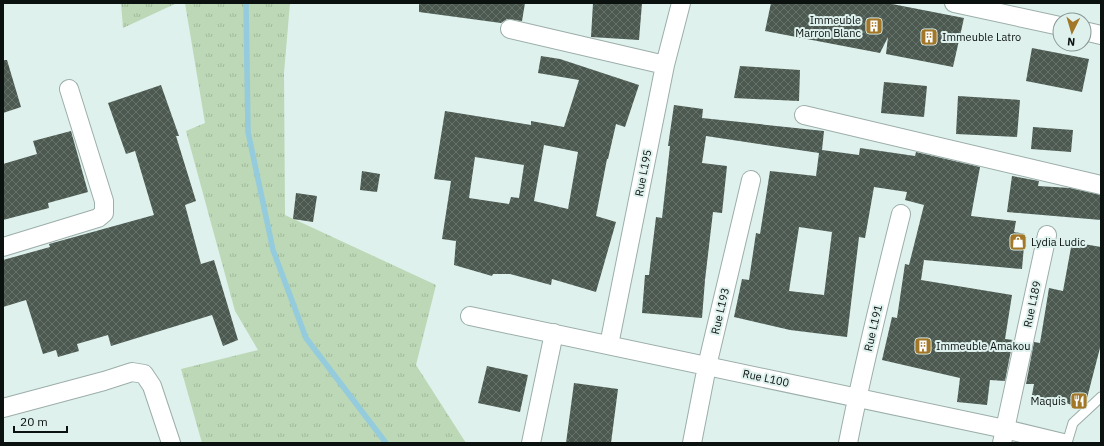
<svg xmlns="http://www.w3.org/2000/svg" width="1104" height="446" font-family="'IBM Plex Sans',sans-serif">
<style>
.grass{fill:url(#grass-tufts)}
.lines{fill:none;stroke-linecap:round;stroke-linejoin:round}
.stream{stroke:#94cbdd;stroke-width:5.5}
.building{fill:url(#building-cross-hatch);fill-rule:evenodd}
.service-casing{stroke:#9caeaa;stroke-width:11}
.minor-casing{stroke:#9caeaa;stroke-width:20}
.service{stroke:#fff;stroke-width:9}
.minor{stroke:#fff;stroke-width:18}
.labels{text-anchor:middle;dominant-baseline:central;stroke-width:4;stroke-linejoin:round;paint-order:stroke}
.poi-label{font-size:11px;fill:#0a110f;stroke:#def1ed;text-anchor:start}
.street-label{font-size:11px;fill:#0a110f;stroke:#def1ed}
</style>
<defs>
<pattern id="grass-tufts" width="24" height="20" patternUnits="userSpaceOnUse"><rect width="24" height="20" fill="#bcd8b6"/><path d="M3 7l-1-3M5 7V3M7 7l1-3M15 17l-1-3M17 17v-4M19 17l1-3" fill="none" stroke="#a0b89b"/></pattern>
<pattern id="building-cross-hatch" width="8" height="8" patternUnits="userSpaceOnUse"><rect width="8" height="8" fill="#4b5951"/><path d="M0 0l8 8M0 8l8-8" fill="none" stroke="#66716a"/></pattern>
</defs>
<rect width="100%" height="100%" fill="#def1ed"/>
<!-- grass -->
<path class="grass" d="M121 3H177L123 28Z
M185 3H290L284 73 285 215 436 285 416 365 466 443H202L181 369 258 350 235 311 186 131 205 123Z"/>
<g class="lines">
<!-- stream -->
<path class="stream" d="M246 3 248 132 273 250 306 338 386 443"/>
</g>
<!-- building -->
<path class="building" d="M419 3H525L522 21 507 19 501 23 419 12Z
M593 3H642L639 40 591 37Z
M771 3H887L964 18 953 67 886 54 888 37 880 53 765 31Z
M1032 48 1089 59 1082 92 1026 81Z
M541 56 560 59 639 85 625 127 616 124 608 159H607L596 216 616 222 596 292 552 279 551 285 510 274H493L492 276 454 265 456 241 442 239 451 181 434 179 445 111 531 125V121L564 127 579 80 538 73ZM544 145 578 152 568 209 534 201ZM475 157 524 165 519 198 511 197 509 204 469 198Z
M3 60H7L21 107 3 113Z
M740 66 800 70 799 101 734 98Z
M884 82 927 86 924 117 881 113Z
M161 85 179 136H176L196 201 185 205 201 264 214 260 238 340 223 346 212 315 111 346 108 335 77 344 79 351 58 357 56 350 43 354 26 300 3 307V260L50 247 49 244 154 215 135 151 126 154 108 103Z
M958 96 1020 100 1017 137 956 134Z
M674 105 703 109 702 118 824 131 822 150 859 155 860 148 915 156 916 152 980 167 971 216 1016 221 1014 232 1025 234 1022 269 924 260 921 280 1012 295 1005 339 1013 340 1005 381 990 380 987 405 957 402 960 378 882 360 892 317 897 318 905 264 909 265 924 205 905 200 907 192 874 187 865 238 859 237 847 337 790 330 734 317 742 279 749 280 756 233 760 234 770 171 816 176 819 153 706 136 702 163 727 166 722 213 713 212 705 280 702 318 642 313 645 275H649L656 217 662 218 670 146H668ZM799 227 832 232 824 295 789 291Z
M1033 127 1073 130 1071 152 1031 149Z
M71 131 88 192 48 203 49 208 3 220V164L37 154 33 141Z
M362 171 380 174 377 192 360 190Z
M1012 176 1039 181 1038 186 1070 188 1101 195V220L1007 212Z
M296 193 317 196 313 222 293 219Z
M1072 242 1101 247V344L1086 402 1081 407 1032 395 1034 384H1026L1034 342 1040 343 1049 288 1063 291Z
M487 366 528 375 520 412 478 403Z
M574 383 618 389 611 443H566Z"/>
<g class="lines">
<!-- service casing -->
<g class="service-casing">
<path id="service" d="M1067 443 1073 423 1101 397"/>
</g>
<!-- minor casing -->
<g class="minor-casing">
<path id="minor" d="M954 3 1060 26
M510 29 665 65
M1084 31 1101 35
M804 115 1101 185
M3 247 98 218 104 213V201L69 89
M470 316 1005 429 1063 443
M609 345 665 65 681 3
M3 408 104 381 132 372 144 374 152 386 171 443
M531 443 554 333
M692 443 707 366 751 180
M848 443C863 366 882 290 901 214
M1002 443 1047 235"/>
</g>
<!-- service -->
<use href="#service" class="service"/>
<!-- minor -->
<use href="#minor" class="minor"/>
</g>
<!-- icons -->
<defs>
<g id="building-square" transform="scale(0.9)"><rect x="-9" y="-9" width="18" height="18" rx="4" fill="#a27727" stroke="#def1ed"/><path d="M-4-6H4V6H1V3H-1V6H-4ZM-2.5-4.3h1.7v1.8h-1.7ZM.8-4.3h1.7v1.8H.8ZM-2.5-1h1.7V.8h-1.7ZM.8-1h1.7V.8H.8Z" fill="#fff"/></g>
<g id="shop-square" transform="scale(0.9)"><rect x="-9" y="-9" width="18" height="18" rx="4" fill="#a27727" stroke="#def1ed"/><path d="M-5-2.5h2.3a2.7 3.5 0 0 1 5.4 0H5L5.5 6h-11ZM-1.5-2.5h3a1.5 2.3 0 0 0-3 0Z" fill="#fff"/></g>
<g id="restaurant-square" transform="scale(0.9)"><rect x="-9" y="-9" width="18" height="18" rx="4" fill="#a27727" stroke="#def1ed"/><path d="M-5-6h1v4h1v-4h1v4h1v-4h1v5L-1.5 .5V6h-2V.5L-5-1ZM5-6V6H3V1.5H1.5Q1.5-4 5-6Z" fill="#fff"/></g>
</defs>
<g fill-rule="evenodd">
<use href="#building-square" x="874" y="26"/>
<use href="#building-square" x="929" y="37"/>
<use href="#shop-square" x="1018" y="242"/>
<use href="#building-square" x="923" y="346"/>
<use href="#restaurant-square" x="1079" y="401"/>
</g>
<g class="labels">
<!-- poi labels -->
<g class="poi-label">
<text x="861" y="20" text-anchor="end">Immeuble<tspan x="861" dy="13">Marron Blanc</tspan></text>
<text x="942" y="37">Immeuble Latro</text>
<text x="1031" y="242">Lydia Ludic</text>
<text x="936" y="346">Immeuble Amakou</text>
<text x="1066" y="401" text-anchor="end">Maquis</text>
</g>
<!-- street labels -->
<g class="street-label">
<text transform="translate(643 173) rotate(-79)">Rue L195</text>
<text transform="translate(1032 304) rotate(-78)">Rue L189</text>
<text transform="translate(720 311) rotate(-77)">Rue L193</text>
<text transform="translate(873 328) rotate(-77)">Rue L191</text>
<text transform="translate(766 378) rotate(12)">Rue L100</text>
</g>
</g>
<!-- border -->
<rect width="1104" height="446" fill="none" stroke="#0a110f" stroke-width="8"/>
<!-- north arrow -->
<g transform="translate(1072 32) rotate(185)"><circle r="19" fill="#def1ed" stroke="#899794"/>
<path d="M0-3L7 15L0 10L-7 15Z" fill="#a27727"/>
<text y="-6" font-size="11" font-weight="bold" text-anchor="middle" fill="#0a110f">N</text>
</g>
<!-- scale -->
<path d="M14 426v6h53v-6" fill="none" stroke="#0a110f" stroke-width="2"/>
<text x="20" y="426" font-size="12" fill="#0a110f" stroke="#def1ed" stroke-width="3" paint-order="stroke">20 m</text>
</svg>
